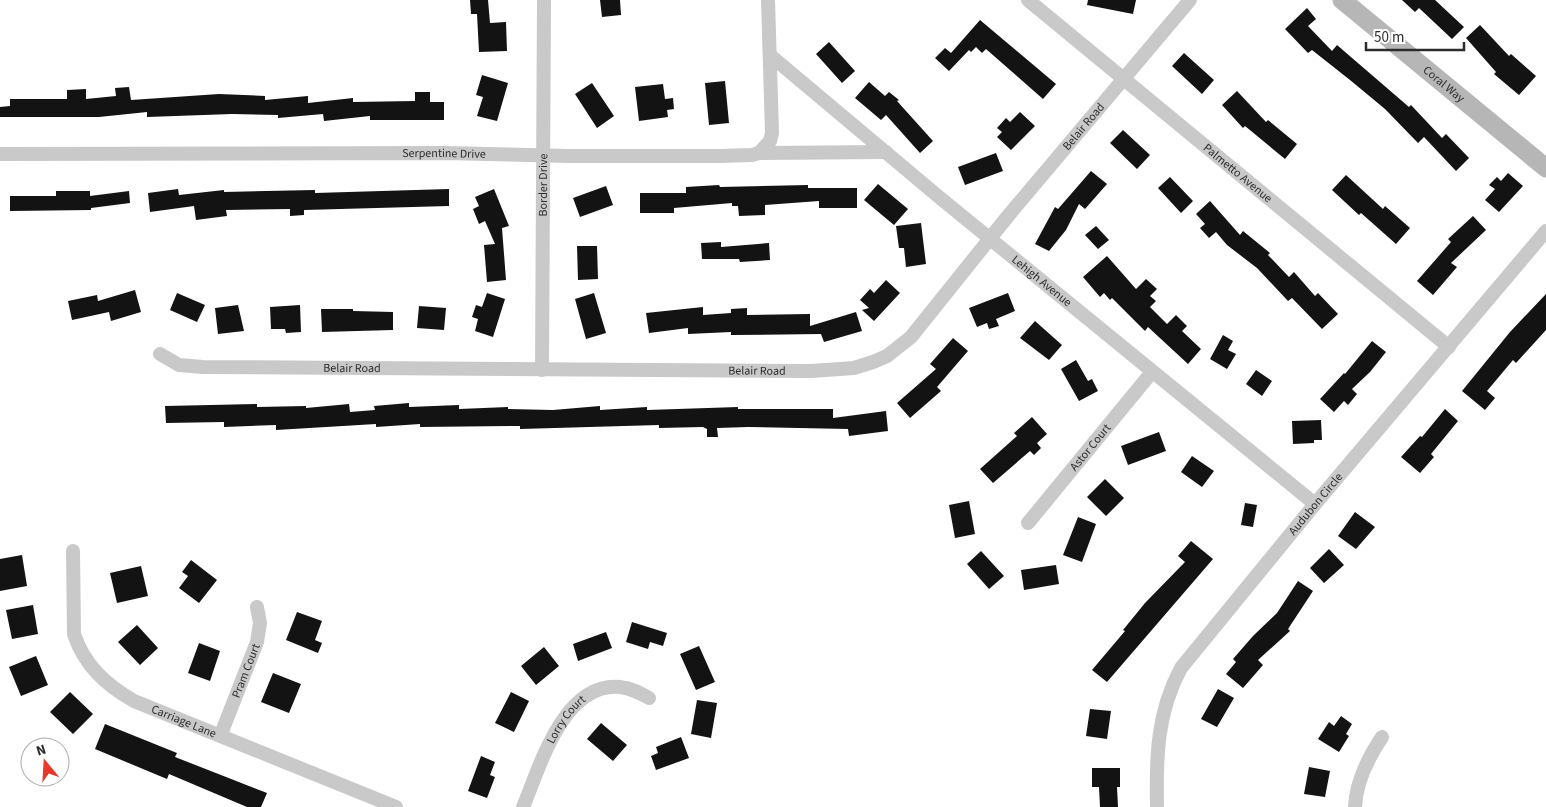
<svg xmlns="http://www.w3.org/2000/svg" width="1546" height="807" font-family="'Source Sans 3',sans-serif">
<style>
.building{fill:#131313}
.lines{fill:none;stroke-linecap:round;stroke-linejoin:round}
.street{stroke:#c9c9c9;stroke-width:14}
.secondary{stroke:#b6b6b6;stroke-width:19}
.labels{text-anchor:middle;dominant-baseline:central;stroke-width:5;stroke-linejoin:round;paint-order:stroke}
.street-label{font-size:12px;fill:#2c2c2c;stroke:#fff}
</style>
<rect width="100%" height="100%" fill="#fff"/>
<!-- building -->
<path class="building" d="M470 0H488L490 23 506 22 507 51 479 52 477 14H471Z
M600 0H620L621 15 602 17Z
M1088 0H1136L1133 14 1087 5Z
M1402 0H1435L1464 27 1452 39 1419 8 1415 12Z
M1307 8 1316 19 1308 26 1332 51 1337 45 1409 107 1411 105 1442 138 1446 134 1469 158 1456 171 1424 137 1418 143 1385 109 1350 80 1312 50 1308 53 1285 29Z
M980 20 1056 84 1043 99 986 49 982 53 976 47 971 52 969 50 949 71 935 58 945 48 951 53Z
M1480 25 1509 56 1511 54 1536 76 1519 95 1494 74 1496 72 1466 38Z
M829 42 855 71 842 83 816 54Z
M1184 53 1214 80 1202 94 1172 66Z
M482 75 508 83 497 121 477 116 483 97 476 95Z
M725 81 729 123 709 125 705 83Z
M869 82 885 96 889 92 899 100 897 101 933 141 920 153 886 115 881 120 855 98Z
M592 83 614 116 597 128 575 94Z
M663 84 665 99 673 98 674 109 667 110 668 117 639 121 635 87Z
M129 87 131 100 219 94 265 96V100L308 96V103L353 98V102L415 101V92H430V102H444V120H370V116L324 121 323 114 278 118V115L232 114 147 117V112L99 117H0V107L10 106V99H67V90L86 89V99L116 96 115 88Z
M1237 91 1266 122 1268 120 1297 144 1285 159 1245 126 1243 128 1222 105Z
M1020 112 1035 126 1011 150 997 137 1002 132 997 128 1006 118 1010 122Z
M1123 130 1150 155 1137 169 1110 143Z
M996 153 1003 171 965 185 958 167Z
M1091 171 1107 184 1085 209 1079 204 1066 230 1049 251 1035 244 1055 207 1058 209Z
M1508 173 1523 186 1499 212 1485 200 1495 189 1489 185 1497 177 1501 181Z
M1346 175 1383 209 1385 206 1410 228 1396 244 1361 213 1359 215 1332 190Z
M1170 177 1193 201 1181 213 1158 188Z
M878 184 908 209 894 225 864 200Z
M719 185 720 187 808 185V188H857V208H819V201L765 205V215L739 216 738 206H732V203L674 208V213H640V193H686V187Z
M606 186 613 205 580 217 573 198Z
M178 189 179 195 224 190V192L315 190V193L449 189V206L304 210V215L290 216V209L226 210 227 216 196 220 194 206 150 212 148 193Z
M494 189 509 226 502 228 506 280 487 282 484 245 495 244 485 221 479 224 473 209 479 206 475 197Z
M56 191H90V196L129 191 130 203 91 208V210L10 211V196H56Z
M1210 201 1240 235 1243 231 1270 253 1268 255 1289 277 1294 272 1315 296 1318 293 1338 314 1322 329 1292 298 1288 301 1257 268 1227 245 1216 232 1209 238 1200 228 1205 224 1196 214Z
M1473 216 1486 230 1451 263 1457 267 1433 295 1417 281 1451 242 1448 239Z
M921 223 926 264 906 267 904 248H899L896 226Z
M1096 226 1109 240 1098 249 1085 235Z
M721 242V247L769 243 770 260 740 262 739 259H702L701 243Z
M577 246H597L598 279 578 280Z
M1107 256 1136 289 1146 279 1157 289 1150 296 1156 301 1150 307 1167 324 1176 315 1187 326 1182 331 1201 349 1188 364 1148 327 1145 331 1112 298 1110 300 1104 293 1100 297 1083 277Z
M886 280 900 293 874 321 862 310 869 308 860 300 870 289 874 293Z
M135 290 141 312 111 321 109 312 72 320 68 301 97 295 98 301Z
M177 293 205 305 197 322 170 310Z
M487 293 505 299 493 337 475 331 478 319 472 317 476 305 482 307Z
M594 293 606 333 586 339 575 299Z
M1008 293 1015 311 996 319 999 326 989 329 987 323 977 327 969 308Z
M1546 294V330L1516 363 1513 360 1487 391 1495 398 1485 410 1462 391 1510 332Z
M238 305 244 331 218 334 215 308Z
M300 305 301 332 286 333 285 329H271L270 307Z
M419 306 446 308 444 330 417 328Z
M703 307V315L731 313V309L747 308V315L810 314V326L856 312 862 331 824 342 821 334 731 335V332L688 334V328L649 333 646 313Z
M321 309H353V311L393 312V330L322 332Z
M1035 321 1062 345 1049 360 1020 338Z
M1223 335 1233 341 1228 350 1236 354 1227 369 1210 359Z
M953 338 968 351 937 387 941 391 910 418 897 403 936 369 930 364Z
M1372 341 1386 352 1370 372 1352 389 1357 394 1348 405 1344 401 1334 412 1320 399 1344 373 1345 374Z
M1076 360 1088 381 1092 379 1098 391 1079 401 1061 369Z
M1256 370 1272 381 1262 396 1246 384Z
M409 403V407L459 405V409L508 407V409L553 410 600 406V410L647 407V410L738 407V409H833V418L886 411 888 431 849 436 848 429 748 427 717 428 718 437H707V429L703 427 659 428V425L520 429V426L420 427V424L376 427V424L276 430V425L224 427V422L166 423 165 406 257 404V407L306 406V408L349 404 350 412 375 410 374 406Z
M1445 409 1458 421 1431 454 1434 457 1420 473 1401 457 1420 436 1422 437Z
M1032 417 1047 434 1037 443 1041 448 1034 455 1030 451 993 483 980 469 1017 436 1014 433Z
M1321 420 1322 440H1314V443L1293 444 1292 421Z
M1159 432 1166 451 1128 465 1121 446Z
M1192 456 1214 471 1202 487 1181 472Z
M1105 479 1124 498 1106 516 1087 497Z
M969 501 975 534 955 538 949 505Z
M1245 503 1257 505 1253 527 1241 525Z
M1355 512 1375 527 1356 549 1338 536Z
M1078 517 1096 524 1082 562 1063 555Z
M1191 541 1213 559 1107 682 1092 670 1125 631 1123 630 1145 603 1185 562 1178 556Z
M1329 549 1344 565 1324 583 1310 568Z
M981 551 1004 576 989 589 967 564Z
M22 555 27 586 0 591V559Z
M191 560 217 580 199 603 179 588 188 576 182 572Z
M1056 565 1059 584 1024 590 1021 570Z
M141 566 148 596 117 603 110 573Z
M1298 581 1313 591 1288 629 1290 631 1258 660 1263 665 1243 688 1226 674 1236 662 1233 659 1253 636 1277 613Z
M33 605 38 634 12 639 6 610Z
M297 612 322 621 315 640 322 643 318 653 286 640Z
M632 622 667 633 663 646 650 642 648 649 626 642Z
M137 625 158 648 140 665 118 642Z
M606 632 612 648 578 661 573 644Z
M199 643 220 651 210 681 188 673Z
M699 646 715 682 696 690 680 654Z
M544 647 559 666 536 685 521 666Z
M36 656 48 685 21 696 9 667Z
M273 673 301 684 289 713 261 702Z
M1218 689 1234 698 1217 727 1201 719Z
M70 692 93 714 73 734 50 712Z
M511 692 529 701 514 732 495 723Z
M697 700 717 703 711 738 691 734Z
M1090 709 1111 711 1107 739 1086 736Z
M1341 716 1352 724 1346 734 1349 736 1339 752 1318 739 1329 722 1334 726Z
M601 723 627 745 613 761 587 739Z
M105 724 177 753 175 757 267 793 261 807H247L169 774 167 779 95 749Z
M681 737 689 758 656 770 651 756 658 753 656 747Z
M481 756 495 762 490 775 495 777 487 798 468 791Z
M1309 767 1330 771 1325 797 1304 794Z
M1092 768H1120V787H1117L1118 807H1100L1099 787H1092Z"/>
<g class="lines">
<!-- street -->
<g class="street">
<path id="s1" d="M1028 0 1449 347"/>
<path id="s2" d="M771 56 939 197 1315 504"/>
<path d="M759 153 770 141 772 133 768 0"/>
<path id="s3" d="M0 154 444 153 568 156H720L752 155 759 153 886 152"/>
<path id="s4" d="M160 354 179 365 203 367 811 371 854 368 873 362 887 356 911 337 1008 216 1190 0"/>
<path id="s5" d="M542 370 544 0"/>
<path id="s6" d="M1028 523 1152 372"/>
<path id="s7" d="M73 551 74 634C84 665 106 685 134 701L396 807"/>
<path id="s8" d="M221 734 257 642 260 623 257 607"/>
<path id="s9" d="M523 807C540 767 563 682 620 687 631 688 640 693 649 698"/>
<path id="s10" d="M1157 807C1156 757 1157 712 1181 668L1315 504 1546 231"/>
<path d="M1355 807C1356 781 1368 758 1382 737"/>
</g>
<!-- secondary -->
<path class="secondary" id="s11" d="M1342 0 1546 168"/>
</g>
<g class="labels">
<!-- street labels -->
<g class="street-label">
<text stroke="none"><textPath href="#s11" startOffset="132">Coral Way</textPath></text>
<text stroke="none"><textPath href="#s4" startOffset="1035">Belair Road</textPath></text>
<text stroke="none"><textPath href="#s3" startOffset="444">Serpentine Drive</textPath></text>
<text stroke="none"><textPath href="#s1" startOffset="272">Palmetto Avenue</textPath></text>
<text stroke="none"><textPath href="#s5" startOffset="185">Border Drive</textPath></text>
<text stroke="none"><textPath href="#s2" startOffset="352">Lehigh Avenue</textPath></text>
<text stroke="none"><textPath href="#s4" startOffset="195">Belair Road</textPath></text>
<text stroke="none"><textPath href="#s4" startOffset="600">Belair Road</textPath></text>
<text stroke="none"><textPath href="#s6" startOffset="98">Astor Court</textPath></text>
<text stroke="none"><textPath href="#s10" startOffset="355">Audubon Circle</textPath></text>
<text stroke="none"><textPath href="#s8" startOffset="68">Pram Court</textPath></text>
<text stroke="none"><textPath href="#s7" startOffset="229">Carriage Lane</textPath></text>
<text stroke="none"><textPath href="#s9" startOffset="98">Lorry Court</textPath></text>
</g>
</g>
<!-- north arrow -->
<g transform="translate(45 762) rotate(342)"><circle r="24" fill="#ffffff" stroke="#ababab"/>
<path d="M0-4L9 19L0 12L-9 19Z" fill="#e7382a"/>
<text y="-8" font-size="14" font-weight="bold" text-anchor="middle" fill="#2c2c2c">N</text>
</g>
<!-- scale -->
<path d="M1366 42v8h98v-8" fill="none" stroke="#2c2c2c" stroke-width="2.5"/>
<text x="1374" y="42" font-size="15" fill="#2c2c2c" stroke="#ffffff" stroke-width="4" paint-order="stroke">50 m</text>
</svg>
